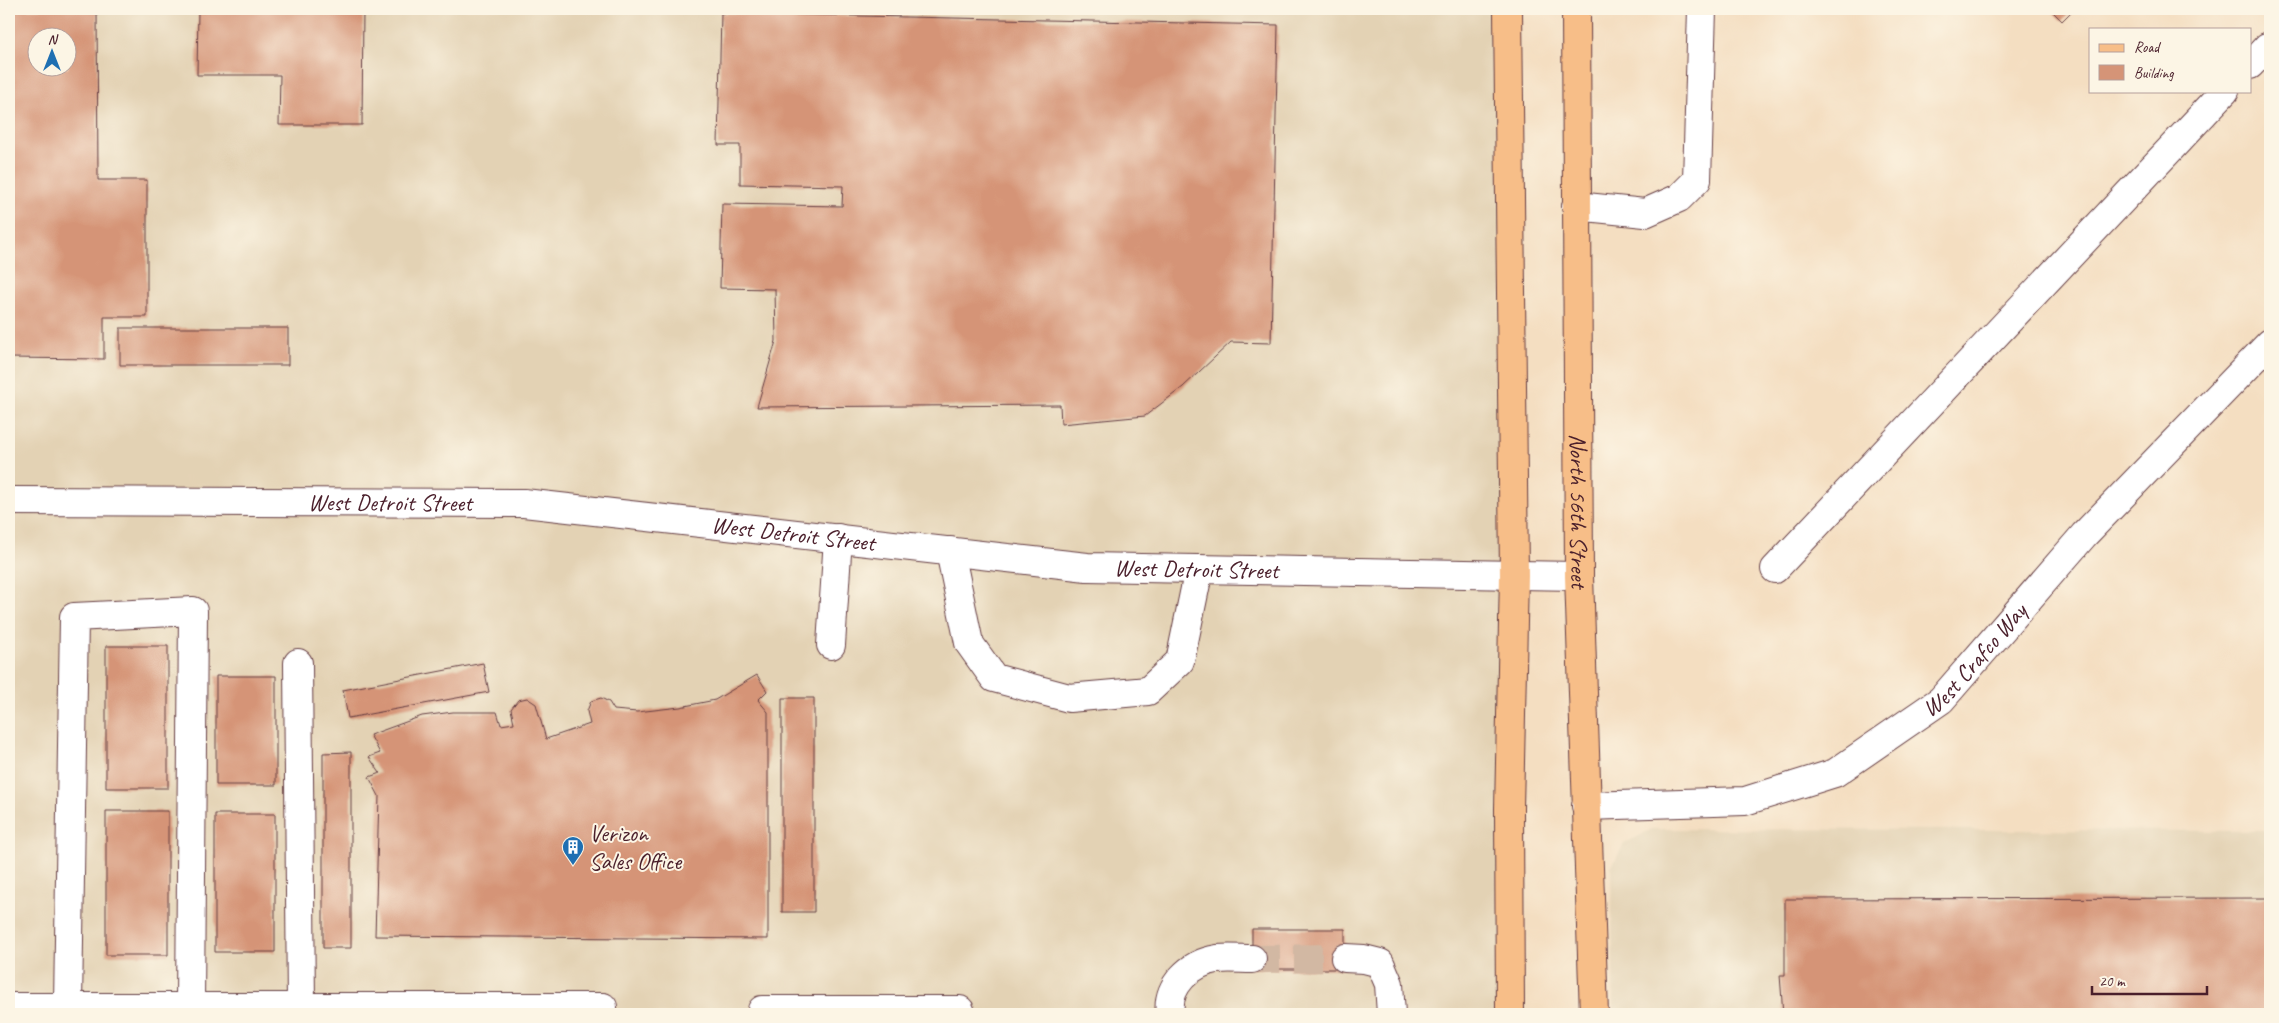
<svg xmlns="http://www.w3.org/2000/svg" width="2279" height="1023" font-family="Caveat,sans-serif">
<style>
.built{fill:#e3d2b4;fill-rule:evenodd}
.building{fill:#d59477;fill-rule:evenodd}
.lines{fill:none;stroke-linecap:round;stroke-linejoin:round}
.minor-tunnel{stroke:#d2b8a3;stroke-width:28;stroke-dasharray:28 14;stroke-linecap:butt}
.minor-casing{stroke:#643c42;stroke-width:30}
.major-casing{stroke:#643c42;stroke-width:30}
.minor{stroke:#fff;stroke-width:28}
.major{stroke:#f7be88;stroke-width:28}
.labels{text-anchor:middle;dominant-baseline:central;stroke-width:4;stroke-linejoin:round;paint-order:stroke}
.street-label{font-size:24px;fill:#4a1f2b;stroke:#fcf5e5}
.poi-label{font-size:24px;fill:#4a1f2b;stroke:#fcf5e5;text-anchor:start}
</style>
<rect width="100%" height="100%" fill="#fcf5e5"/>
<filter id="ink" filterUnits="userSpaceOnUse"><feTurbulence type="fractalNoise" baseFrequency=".02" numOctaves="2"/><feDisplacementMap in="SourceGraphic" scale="10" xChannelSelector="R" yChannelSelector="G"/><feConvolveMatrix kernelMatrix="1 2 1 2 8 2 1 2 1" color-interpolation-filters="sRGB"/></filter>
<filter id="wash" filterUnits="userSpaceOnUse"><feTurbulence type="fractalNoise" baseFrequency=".0096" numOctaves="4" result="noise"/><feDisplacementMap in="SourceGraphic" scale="20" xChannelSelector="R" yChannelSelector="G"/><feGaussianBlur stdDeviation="1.12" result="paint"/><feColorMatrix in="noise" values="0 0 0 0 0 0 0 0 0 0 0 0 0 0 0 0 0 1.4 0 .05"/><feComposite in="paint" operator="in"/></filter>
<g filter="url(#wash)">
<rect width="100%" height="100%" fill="#f4dec1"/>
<!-- built -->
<path class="built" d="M9 9H1510L1509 1014H9ZM38 38H68V68H38Z
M1652 829 2270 831V1014H1614L1611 868 1624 844Z"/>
<g id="blocks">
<!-- building -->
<path class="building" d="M9 9H97L98 180H147V317H104V359L9 358ZM38 38H68V68H38Z
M198 9H363L362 125H279L280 75H197Z
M2050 9H2074L2062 21Z
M721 13 1278 25 1271 343 1231 342 1183 387 1145 416 1061 424 1060 405 757 407 776 341 775 289 720 288 722 204 842 206 843 186 740 184V145H718Z
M120 328H288V365H120Z
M106 646H168V788H106Z
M483 663 489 692 348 718 343 690Z
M757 675 767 691 758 700 768 712V939L375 936 379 796 369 777 380 773 369 757 380 753 370 735 422 716 453 712H497L501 725 514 723 511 709 518 700 527 698 536 704 546 739 590 724 587 711 591 701 601 698 609 702 614 710 637 712 680 707 715 700Z
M216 676H276V785H216Z
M782 698H814V912H782Z
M351 752V948H323V753Z
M106 811H168V955H106Z
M215 814H275V952H215Z
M2270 898V1014H1783L1780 975H1785V899Z
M1252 929H1345V969H1252Z"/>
</g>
</g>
<g filter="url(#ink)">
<use href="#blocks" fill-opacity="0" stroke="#643c42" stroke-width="1"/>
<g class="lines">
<!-- minor-tunnel -->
<path class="minor-tunnel" d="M1252 959 1345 958"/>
<!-- minor casing -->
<g class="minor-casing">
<g id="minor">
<path d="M2250 65 2267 47 2270 52"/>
<path d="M1576 206 1645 213 1679 198 1697 180 1702 9"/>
<path id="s1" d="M9 501 524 503 1087 567 1579 576"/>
<path d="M950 551 969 643 994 678 1069 698 1148 691 1180 661 1199 569"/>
<path d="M1775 569 2225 91"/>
<path d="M831 645 838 538"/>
<path d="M298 663 301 1006"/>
<path id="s2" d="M1586 806 1745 801 1835 773 1941 700 2084 535 2270 343"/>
<path d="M1345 958 1364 959 1380 963 1389 984 1391 1014"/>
<path d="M68 1005 74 617 193 611 190 1006"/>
<path d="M9 1007H603"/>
<path d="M762 1010H960L961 1014"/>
<path d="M1170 1014C1166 986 1190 963 1217 959 1229 958 1241 959 1252 959"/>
</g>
</g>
<!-- major casing -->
<g class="major-casing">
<g id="major">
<path d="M1508 9 1514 575 1509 809 1510 1014"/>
<path id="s3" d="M1576 9 1579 576 1594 1014"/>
</g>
</g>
<!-- minor -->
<use href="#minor" class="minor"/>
<!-- major -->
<use href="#major" class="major"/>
</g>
</g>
<!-- icons -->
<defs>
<g id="building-pin" transform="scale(1.125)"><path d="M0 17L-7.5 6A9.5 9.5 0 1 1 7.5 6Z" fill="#1f6fb2" stroke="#fcf5e5"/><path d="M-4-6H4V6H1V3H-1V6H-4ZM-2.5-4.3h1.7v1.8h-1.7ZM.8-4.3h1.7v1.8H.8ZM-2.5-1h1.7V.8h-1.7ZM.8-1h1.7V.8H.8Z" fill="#fff"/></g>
</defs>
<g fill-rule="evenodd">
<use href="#building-pin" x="573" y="847"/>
</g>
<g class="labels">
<!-- street labels -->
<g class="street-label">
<text stroke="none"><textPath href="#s1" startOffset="381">West Detroit Street</textPath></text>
<text stroke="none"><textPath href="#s3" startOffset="502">North 56th Street</textPath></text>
<text stroke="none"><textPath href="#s1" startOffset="786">West Detroit Street</textPath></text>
<text stroke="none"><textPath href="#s1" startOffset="1191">West Detroit Street</textPath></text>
<text stroke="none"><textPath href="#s2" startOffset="434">West Crafco Way</textPath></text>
</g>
<!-- poi labels -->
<g class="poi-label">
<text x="589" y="833">Verizon<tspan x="589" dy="28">Sales Office</tspan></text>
</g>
</g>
<!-- margin -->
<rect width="2279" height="1023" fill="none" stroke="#fcf5e5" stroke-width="30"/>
<!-- legend -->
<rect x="2089" y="28" width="162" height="65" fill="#fcf5e5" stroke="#b59f9b"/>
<rect x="2099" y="44" width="25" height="8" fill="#f7be88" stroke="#b59f9b"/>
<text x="2134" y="52" font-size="15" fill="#4a1f2b">Road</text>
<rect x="2099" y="65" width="25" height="15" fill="#d59477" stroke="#b59f9b"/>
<text x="2134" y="78" font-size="15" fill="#4a1f2b">Building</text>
<!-- north arrow -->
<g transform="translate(52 52)"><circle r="24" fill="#fcf5e5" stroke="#b59f9b"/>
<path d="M0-4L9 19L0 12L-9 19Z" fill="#1f6fb2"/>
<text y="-8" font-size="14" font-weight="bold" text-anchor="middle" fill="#4a1f2b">N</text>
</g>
<!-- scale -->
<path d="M2092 986v8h115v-8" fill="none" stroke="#4a1f2b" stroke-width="2.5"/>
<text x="2099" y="986" font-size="15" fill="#4a1f2b" stroke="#fcf5e5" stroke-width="4" paint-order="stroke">20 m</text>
</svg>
